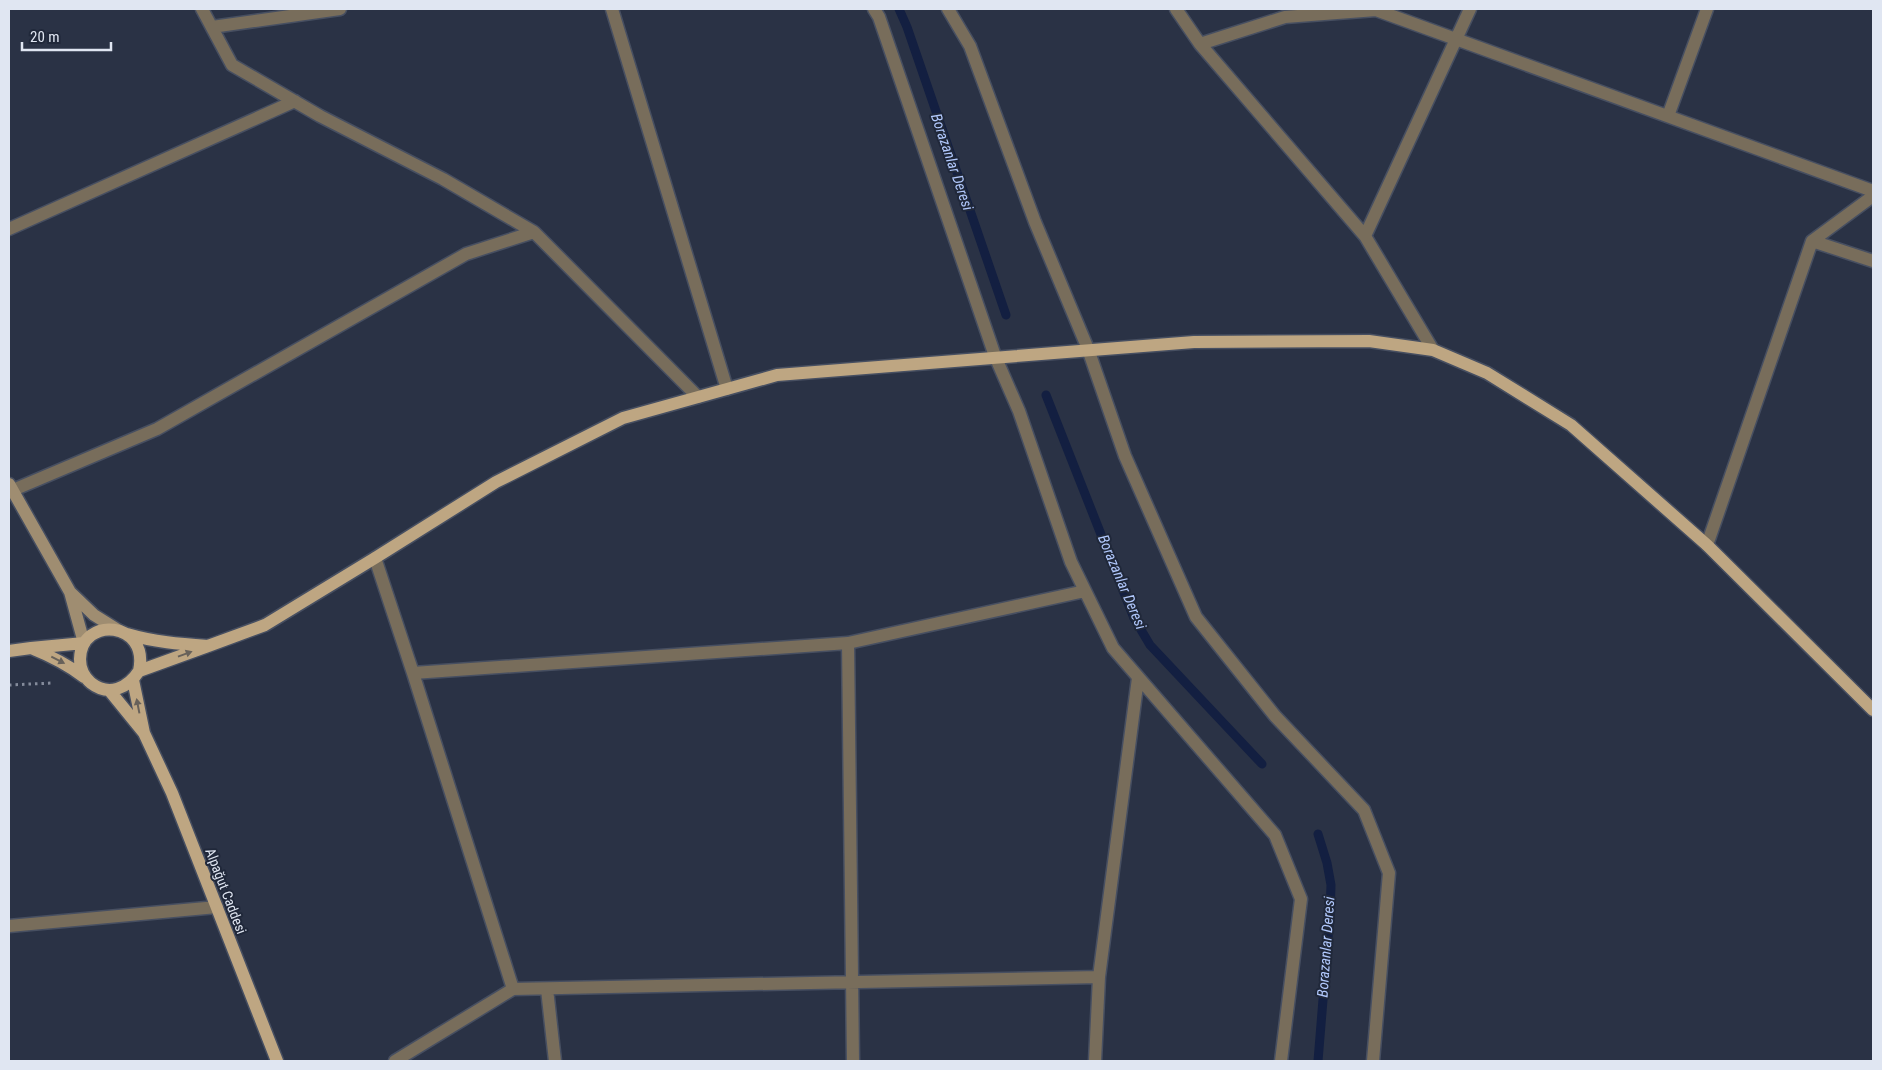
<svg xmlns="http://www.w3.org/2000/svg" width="1882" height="1070" font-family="'Roboto Condensed',sans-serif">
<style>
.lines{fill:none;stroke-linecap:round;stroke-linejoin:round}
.stream{stroke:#131f41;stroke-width:9}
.street-casing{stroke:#474f61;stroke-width:15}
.secondary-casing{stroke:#474f61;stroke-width:15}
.primary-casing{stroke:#474f61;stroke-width:15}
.path{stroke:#848b9b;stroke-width:3;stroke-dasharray:2.5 4;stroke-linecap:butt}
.street{stroke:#786d5b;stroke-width:12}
.secondary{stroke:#9f8d71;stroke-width:12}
.primary{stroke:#bea682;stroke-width:12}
.oneway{fill:#67615a}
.labels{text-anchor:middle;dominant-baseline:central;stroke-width:4;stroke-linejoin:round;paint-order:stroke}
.street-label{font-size:14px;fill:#e0e6f2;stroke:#20283a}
.water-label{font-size:15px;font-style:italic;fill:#b1c8fc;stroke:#20283a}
</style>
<rect width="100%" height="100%" fill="#2a3245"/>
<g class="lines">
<!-- stream -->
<path class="stream" d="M899 9 907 27 1006 315
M1046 395 1134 618 1150 645 1262 764
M1318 1061 1330 914 1331 885 1327 863 1318 834"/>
<!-- street casing -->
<g class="street-casing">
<path id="street" d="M202 9 232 65 320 116 443 179 534 232
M612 9 727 389
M874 9 879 17 995 356 1019 411 1071 562 1113 648 1275 835 1301 899 1281 1061
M948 9 970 46 1035 222 1088 349 1125 456 1196 617 1275 716 1364 810 1389 873 1373 1061
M1176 9 1200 44 1365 236 1433 350
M212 27 340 9
M1200 44 1285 17 1376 10 1873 191
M1668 116 1707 9
M9 229 295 101
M1365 236 1470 9
M1812 241 1873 261
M13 490 157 429 466 254 534 232 698 397
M1707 545 1812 241 1873 196
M375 558 413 673 848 643 1085 591
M848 643 853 1061
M413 673 513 989
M9 926 217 907
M547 989 555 1061
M395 1061 513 989 1099 977
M1095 1061 1099 977 1138 678"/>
</g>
<!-- secondary casing -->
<g class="secondary-casing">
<path id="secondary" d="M9 484 70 592
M84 643 70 592 94 615 118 630"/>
</g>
<!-- primary casing -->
<g class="primary-casing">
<path id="primary" d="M127 634C154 642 180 644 208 646L139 671C128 688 109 697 91 683 84 677 80 668 80 659 81 615 150 621 139 671
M84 643 31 648C51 656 67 664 84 677
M208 646 265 625 375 558 496 482 623 418 777 375 1194 342 1369 341 1433 350 1487 373 1571 425 1707 545 1873 710
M9 651 31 648
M109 690 144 733 133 680
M144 733 172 793 277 1061"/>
</g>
<!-- path -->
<path class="path" d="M9 685 53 683"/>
<!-- street -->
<use href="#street" class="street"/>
<!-- secondary -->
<use href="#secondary" class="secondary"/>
<!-- primary -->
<use href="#primary" class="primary"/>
</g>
<!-- one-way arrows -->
<defs><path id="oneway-solid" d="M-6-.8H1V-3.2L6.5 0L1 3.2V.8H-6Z" transform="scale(1.25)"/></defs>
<g class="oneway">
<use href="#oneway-solid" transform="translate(185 654) rotate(-20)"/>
<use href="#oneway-solid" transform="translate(58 660) rotate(27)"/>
<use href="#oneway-solid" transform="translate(138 706) rotate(-101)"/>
</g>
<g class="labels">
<!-- street labels -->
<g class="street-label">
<text transform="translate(226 891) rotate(69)">Alpağut Caddesi</text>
</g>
<!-- water labels -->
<g class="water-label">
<text transform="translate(952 162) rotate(71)">Borazanlar Deresi</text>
<text transform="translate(1122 582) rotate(67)">Borazanlar Deresi</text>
<text transform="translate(1326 947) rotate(-86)">Borazanlar Deresi</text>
</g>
</g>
<!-- border -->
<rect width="1882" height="1070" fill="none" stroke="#e0e6f2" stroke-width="20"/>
<!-- scale -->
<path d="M22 42v8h89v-8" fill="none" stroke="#e0e6f2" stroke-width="2.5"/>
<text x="30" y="42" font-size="15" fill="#e0e6f2" stroke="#20283a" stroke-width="4" paint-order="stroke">20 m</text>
</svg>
